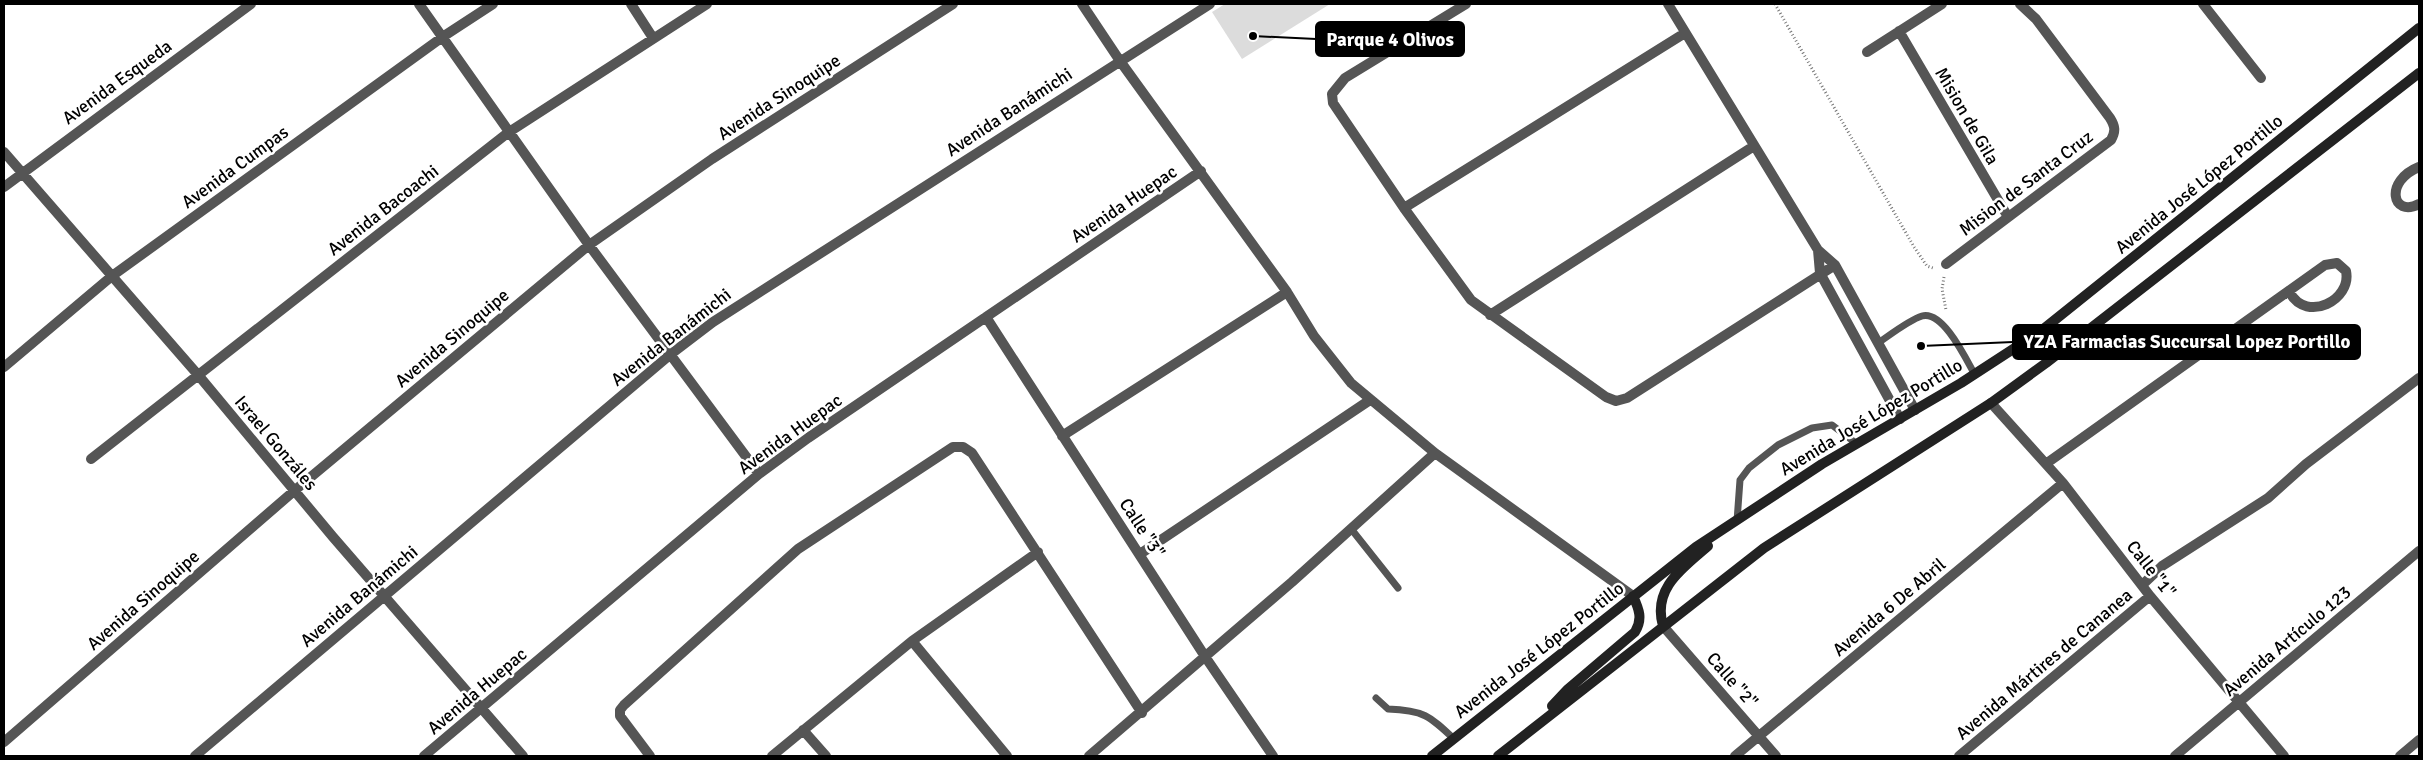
<svg xmlns="http://www.w3.org/2000/svg" width="2423" height="760" font-family="Signika,sans-serif">
<style>
.green{fill:#dcdcdc}
.lines{fill:none;stroke-linecap:round;stroke-linejoin:round}
.path{stroke:#777;stroke-width:3;stroke-dasharray:1 2.5;stroke-linecap:butt}
.service{stroke:#555;stroke-width:7}
.minor{stroke:#555;stroke-width:10}
.secondary{stroke:#222;stroke-width:10}
.labels{text-anchor:middle;dominant-baseline:central;stroke-width:5;stroke-linejoin:round;paint-order:stroke}
.street-label{font-size:18px;fill:#000;stroke:#fff}
.leader{fill:none;stroke:#000;stroke-width:2}
.callout-dot{fill:#000;stroke:#fff;stroke-width:2}
.callout{fill:#000;stroke:#000;stroke-width:2}
.callout-label{font-size:19px;text-anchor:middle;font-weight:bold;fill:#fff}
</style>
<rect width="100%" height="100%" fill="#fff"/>
<!-- green -->
<path class="green" d="M1225 4H1330L1242 59 1212 12Z"/>
<g class="lines">
<!-- path -->
<path class="path" d="M1775 4 1914 247 1927 266 1933 268
M1944 277 1942 289 1946 310"/>
<!-- service -->
<path class="service" d="M1878 343C1890 335 1909 320 1922 316 1943 310 1966 359 1975 375
M1737 521 1740 480 1749 468 1778 445 1812 428 1832 425 1857 444
M1352 530 1398 588
M1376 698 1388 709C1423 710 1430 716 1454 739"/>
<!-- minor -->
<path class="minor" d="M419 4 589 245 759 474
M631 4 653 38
M1082 4 1120 61 1287 292 1314 336 1351 383 1435 453 1633 596
M1466 4 1345 78 1332 94 1333 103 1404 208 1471 300 1606 397 1616 401 1627 398 1835 265
M1668 4 1818 250 1835 265 1915 410
M2203 4 2261 78
M1899 31 2008 217
M1867 52 1942 4
M4 152 199 376 333 537 523 756
M2419 167C2384 181 2392 218 2419 204
M4 187 251 4
M1404 208 1685 33
M1818 250 1820 273 1900 419
M1946 264 2111 140C2116 131 2115 126 2110 118L2036 19 2020 4
M1490 315 1754 146
M986 317 1206 658 1273 756
M4 367 112 276 444 36 493 4
M1991 403 2063 483 2150 596 2284 756
M1062 436 1287 292
M91 459 509 132 707 4
M2047 463 2325 265 2337 263 2346 271C2352 300 2307 323 2290 293
M1140 554 1370 400
M2142 585 2162 566 2268 498 2306 464 2419 378
M1663 626 1776 756
M912 641 1007 756
M803 730 826 756
M4 742 294 491 589 245 712 159 953 4
M195 756 671 354 713 322 1210 4
M424 756 759 474 808 438 1201 171
M650 756 620 716V710L624 705 798 549 953 447H963L972 453 1142 713
M772 756 912 641 1038 552
M1089 756 1292 582 1435 453
M1735 756 2063 483
M1959 756 2150 596
M2175 756 2419 551
M2400 756 2419 740"/>
<!-- secondary -->
<path class="secondary" d="M1663 626C1652 588 1683 568 1708 546
M1552 706 1568 689 1635 632C1643 619 1639 609 1633 596
M1432 756 1696 547 1822 464 1961 383 2041 331 2419 28
M1498 756 1764 548 1991 403 2046 363 2419 73"/>
</g>
<g class="labels">
<!-- street labels -->
<g class="street-label">
<text transform="translate(117 82) rotate(-36)">Avenida Esqueda</text>
<text transform="translate(779 97) rotate(-33)">Avenida Sinoquipe</text>
<text transform="translate(1009 112) rotate(-33)">Avenida Banámichi</text>
<text transform="translate(1967 116) rotate(60)">Mision de Gila</text>
<text transform="translate(235 167) rotate(-36)">Avenida Cumpas</text>
<text transform="translate(2026 183) rotate(-37)">Mision de Santa Cruz</text>
<text transform="translate(2199 184) rotate(-39)">Avenida José López Portillo</text>
<text transform="translate(1124 204) rotate(-34)">Avenida Huepac</text>
<text transform="translate(383 210) rotate(-38)">Avenida Bacoachi</text>
<text transform="translate(671 337) rotate(-38)">Avenida Banámichi</text>
<text transform="translate(452 338) rotate(-40)">Avenida Sinoquipe</text>
<text transform="translate(1871 417) rotate(-31)">Avenida José López Portillo</text>
<text transform="translate(790 434) rotate(-36)">Avenida Huepac</text>
<text transform="translate(276 443) rotate(50)">Israel Gonzáles</text>
<text transform="translate(1142 528) rotate(57)">Calle "3"</text>
<text transform="translate(2151 569) rotate(52)">Calle "1"</text>
<text transform="translate(359 596) rotate(-40)">Avenida Banámichi</text>
<text transform="translate(143 600) rotate(-41)">Avenida Sinoquipe</text>
<text transform="translate(1889 607) rotate(-40)">Avenida 6 De Abril</text>
<text transform="translate(2287 641) rotate(-40)">Avenida Artículo 123</text>
<text transform="translate(1539 650) rotate(-38)">Avenida José López Portillo</text>
<text transform="translate(2044 664) rotate(-40)">Avenida Mártires de Cananea</text>
<text transform="translate(1732 680) rotate(49)">Calle "2"</text>
<text transform="translate(477 691) rotate(-40)">Avenida Huepac</text>
</g>
</g>
<!-- callouts -->
<path class="leader" d="M1253 36L1316 39M1921 346L2013 342"/>
<g class="callout-dot">
<circle cx="1253" cy="36" r="5"/>
<circle cx="1921" cy="346" r="5"/>
</g>
<g class="callout">
<rect x="1316" y="22" width="148" height="34" rx="5"/>
<rect x="2013" y="325" width="347" height="34" rx="5"/>
</g>
<g class="callout-label">
<text x="1390" y="46">Parque 4 Olivos</text>
<text x="2187" y="348">YZA Farmacias Succursal Lopez Portillo</text>
</g>
<!-- border -->
<rect width="2423" height="760" fill="none" stroke="#000000" stroke-width="10"/>
</svg>
